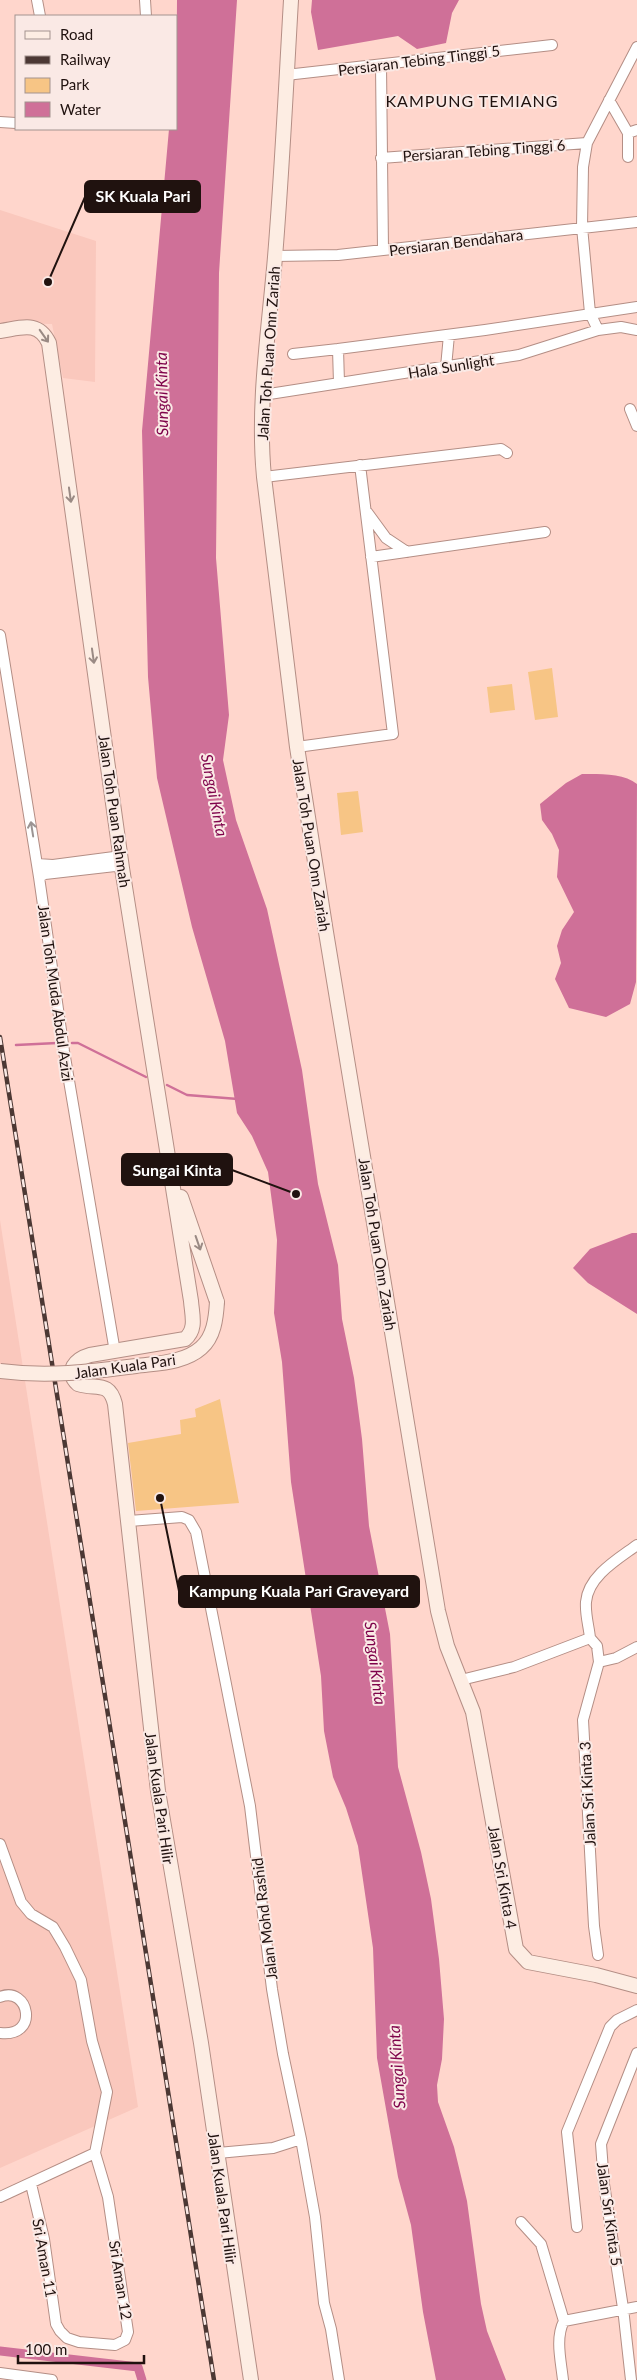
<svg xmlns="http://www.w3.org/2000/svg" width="637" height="2380" font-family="Lato,sans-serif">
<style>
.built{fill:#fac8bd}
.green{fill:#f7c585}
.water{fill:#cf7098}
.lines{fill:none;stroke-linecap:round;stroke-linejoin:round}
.stream{stroke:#cf7098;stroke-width:2.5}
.canal{stroke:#cf7098;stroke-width:9}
.street-casing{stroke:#b48e85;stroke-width:12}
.secondary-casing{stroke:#b48e85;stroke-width:16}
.street{stroke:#fff;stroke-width:10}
.secondary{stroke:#fdede3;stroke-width:14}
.rail-casing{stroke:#4c3834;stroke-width:4.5}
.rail{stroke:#fae9e5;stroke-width:2.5;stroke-dasharray:8;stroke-linecap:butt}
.secondary-bridge-casing{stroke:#b48e85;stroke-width:16;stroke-linecap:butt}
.secondary-bridge{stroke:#fdede3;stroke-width:14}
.oneway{stroke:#9a8a84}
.oneway2{stroke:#9b9493}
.labels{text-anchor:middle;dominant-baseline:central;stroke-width:4;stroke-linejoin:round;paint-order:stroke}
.street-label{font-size:15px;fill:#20120f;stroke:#fae9e5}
.neighbourhood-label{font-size:16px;letter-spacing:1px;fill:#20120f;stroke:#fae9e5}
.water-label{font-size:16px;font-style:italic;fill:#7e024a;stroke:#fae9e5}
.leader{fill:none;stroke:#20120f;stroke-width:2}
.callout-dot{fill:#20120f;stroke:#fae9e5;stroke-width:2}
.callout{fill:#20120f;stroke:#20120f;stroke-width:2}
.callout-label{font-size:16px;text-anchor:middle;font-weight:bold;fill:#fff}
</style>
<rect width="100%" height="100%" fill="#ffd6cc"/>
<!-- built -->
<path class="built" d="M0 210 96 241 95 382 63 378 52 324 0 323Z
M0 1220 138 2107 0 2168Z"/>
<!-- green -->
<path class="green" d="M552 668 558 717 535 720 528 672Z
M512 684 515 710 490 713 487 687Z
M358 791 363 832 341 835 337 793Z
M220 1399 239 1503 136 1511 128 1443 181 1434 180 1420 196 1417 195 1409Z"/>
<!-- water -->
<path class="water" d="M177 0H237L219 273 216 558 229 715 223 760 236 820 267 909 302 1070 318 1184 338 1265 342 1319 354 1378 362 1439 369 1526 390 1634 398 1767 421 1852 431 1899 439 1959 444 2019 442 2059 437 2085 438 2102 454 2147 467 2201 481 2304 487 2331 506 2380H436L423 2312 411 2225 398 2177 377 2058 373 1948 358 1846 346 1808 333 1777 324 1731 321 1676 291 1482 282 1362 274 1313 277 1240 268 1172 252 1136 237 1113 225 1041 192 927 157 778 148 677 142 431 169 129H176Z
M312 0H459L452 13 446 43 417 49 398 36 318 50 311 12Z
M582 774C599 774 624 773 637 784L636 982 630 1004 606 1017 569 1008 555 979 561 963 557 946 562 930 574 912 557 877 559 850 552 834 542 820 540 804 566 783Z
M632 1233H637V1314L588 1283 573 1268 590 1249Z"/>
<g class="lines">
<!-- stream -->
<path class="stream" d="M72 1043H78L146 1077
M16 1045 57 1043
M167 1085 187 1095 238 1099"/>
<!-- canal -->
<path class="canal" d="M0 2351 138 2367 142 2380"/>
<!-- street casing -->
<g class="street-casing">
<path id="street" d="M37 0 40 16
M145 0 146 16
M381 65 383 250
M286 75 552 45
M609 100 628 133 637 130
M0 122 16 123
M628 133V157
M381 158 587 143
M275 256 338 255 637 222
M598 330 590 313 582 227 583 167 587 143 637 47
M338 349 485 330 637 307
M293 354 338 349 339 383
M446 367 449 335
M263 395 519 355 598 330 621 327 637 330
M630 409 637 426
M264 477 501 449 507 453
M367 512 386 538 407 552
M371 557 545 532
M0 635 39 877 64 1051 115 1352
M297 747 393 734 360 465
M37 864 53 865 114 857 120 852
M39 877 45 874 115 866 122 868
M129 1521 182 1517 189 1520 196 1532 250 1806 272 1989 283 2054 301 2139 315 2217 324 2303 331 2329 339 2380
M590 1638 597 1646 599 1662 583 1720 594 1926 598 1955
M590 1638C589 1627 585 1614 586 1602 588 1576 618 1559 637 1545
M599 1662 616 1658 637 1647
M461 1680 514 1667 590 1638
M0 1844 21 1902 31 1914 53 1927 65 1947 81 1980 92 2041 107 2092 95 2153
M0 1997C29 1985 40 2038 0 2033
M218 2153 273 2148 301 2139
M31 2184 44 2239 56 2324 60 2331 67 2338 79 2342 115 2345 125 2340 128 2332 108 2197 95 2153
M0 2197 95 2153
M521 2222 541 2244 564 2321C555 2338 561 2361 563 2380
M577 2227 567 2132 610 2027 617 2020 637 2010
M564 2321 637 2307
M0 2373 52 2380
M631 2380 623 2308 604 2184 601 2144 637 2053"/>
</g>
<!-- secondary casing -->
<g class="secondary-casing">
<path id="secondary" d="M291 0C286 86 282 172 275 257 269 330 257 404 264 477L297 747 326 932 438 1611 447 1646 473 1712 516 1949 528 1962 596 1975 637 1986
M0 331C21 328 38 320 49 343L122 868 191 1301C192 1315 197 1329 185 1339L90 1355C76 1359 64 1371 78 1384 96 1390 109 1380 115 1404L158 1791 201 2043 251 2380
M181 1197 217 1302"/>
</g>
<!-- street -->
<use href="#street" class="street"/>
<!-- secondary -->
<use href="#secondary" class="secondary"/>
<!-- rail casing -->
<g class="rail-casing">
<path id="rail" d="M0 1037 214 2380"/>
</g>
<!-- rail -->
<use href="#rail" class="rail"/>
<!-- secondary-bridge casing -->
<g class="secondary-bridge-casing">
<path id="secondary-bridge" d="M0 1371C47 1377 90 1372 136 1366 158 1363 184 1363 201 1348 214 1337 216 1318 217 1302"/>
</g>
<!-- secondary-bridge -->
<use href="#secondary-bridge" class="secondary-bridge"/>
</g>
<!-- one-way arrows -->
<defs><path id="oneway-shaft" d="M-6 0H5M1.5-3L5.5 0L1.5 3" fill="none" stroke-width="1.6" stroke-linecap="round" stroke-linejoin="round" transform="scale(1.25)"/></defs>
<g class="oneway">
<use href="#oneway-shaft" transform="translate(44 336) rotate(55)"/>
<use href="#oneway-shaft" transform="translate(70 495) rotate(82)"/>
<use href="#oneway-shaft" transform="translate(93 656) rotate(82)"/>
<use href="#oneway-shaft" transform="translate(198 1243) rotate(71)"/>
</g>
<use class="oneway2" href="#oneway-shaft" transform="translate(32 829) rotate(-99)"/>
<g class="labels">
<!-- street labels -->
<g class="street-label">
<text transform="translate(419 60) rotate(-7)">Persiaran Tebing Tinggi 5</text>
<text transform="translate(484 150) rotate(-4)">Persiaran Tebing Tinggi 6</text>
<text transform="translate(456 242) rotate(-7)">Persiaran Bendahara</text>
<text transform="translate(268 353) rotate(-86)">Jalan Toh Puan Onn Zariah</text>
<text transform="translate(451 366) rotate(-9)">Hala Sunlight</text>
<text transform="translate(115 811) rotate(82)">Jalan Toh Puan Rahmah</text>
<text transform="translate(312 845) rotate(81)">Jalan Toh Puan Onn Zariah</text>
<text transform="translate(56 993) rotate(82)">Jalan Toh Muda Abdul Azizi</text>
<text transform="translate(378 1244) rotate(81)">Jalan Toh Puan Onn Zariah</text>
<text transform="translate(125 1366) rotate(-8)">Jalan Kuala Pari</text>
<text transform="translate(587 1794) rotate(-93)">Jalan Sri Kinta 3</text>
<text transform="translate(160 1798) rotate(82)">Jalan Kuala Pari Hilir</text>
<text transform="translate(503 1877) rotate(80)">Jalan Sri Kinta 4</text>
<text transform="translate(264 1919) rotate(-97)">Jalan Mohd Rashid</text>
<text transform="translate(223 2198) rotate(82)">Jalan Kuala Pari Hilir</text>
<text transform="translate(610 2214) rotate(82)">Jalan Sri Kinta 5</text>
<text transform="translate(45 2258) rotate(80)">Sri Aman 11</text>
<text transform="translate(121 2280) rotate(81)">Sri Aman 12</text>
</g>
<!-- neighbourhood labels -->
<g class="neighbourhood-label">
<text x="472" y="100">KAMPUNG TEMIANG</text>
</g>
<!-- water labels -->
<g class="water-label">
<text transform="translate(161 394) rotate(-91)">Sungai Kinta</text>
<text transform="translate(215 795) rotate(79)">Sungai Kinta</text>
<text transform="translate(376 1663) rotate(83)">Sungai Kinta</text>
<text transform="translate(396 2067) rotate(-94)">Sungai Kinta</text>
</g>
</g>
<!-- callouts -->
<path class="leader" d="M48 282L85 197M296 1194L232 1170M160 1498L179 1591"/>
<g class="callout-dot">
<circle cx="48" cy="282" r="5"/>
<circle cx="296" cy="1194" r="5"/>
<circle cx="160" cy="1498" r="5"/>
</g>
<g class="callout">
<rect x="85" y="181" width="115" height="31" rx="5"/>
<rect x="122" y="1154" width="110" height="31" rx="5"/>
<rect x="179" y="1576" width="240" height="31" rx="5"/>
</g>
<g class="callout-label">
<text x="143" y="202">SK Kuala Pari</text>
<text x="177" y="1176">Sungai Kinta</text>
<text x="299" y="1597">Kampung Kuala Pari Graveyard</text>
</g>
<!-- legend -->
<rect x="15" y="15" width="162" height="115" fill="#fae9e5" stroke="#a3938f"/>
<rect x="25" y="31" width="25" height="8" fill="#fdede3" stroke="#a3938f"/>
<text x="60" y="40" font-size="15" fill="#20120f">Road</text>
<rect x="25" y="56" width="25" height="8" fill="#4c3834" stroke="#a3938f"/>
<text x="60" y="65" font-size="15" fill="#20120f">Railway</text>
<rect x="25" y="78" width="25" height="15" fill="#f7c585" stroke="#a3938f"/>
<text x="60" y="90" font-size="15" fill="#20120f">Park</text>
<rect x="25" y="102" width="25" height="15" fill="#cf7098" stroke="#a3938f"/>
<text x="60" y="115" font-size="15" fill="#20120f">Water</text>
<!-- scale -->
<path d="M18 2355v8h126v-8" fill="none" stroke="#20120f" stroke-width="2.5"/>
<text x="25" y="2355" font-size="15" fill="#20120f" stroke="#fae9e5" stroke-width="4" paint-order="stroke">100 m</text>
</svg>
